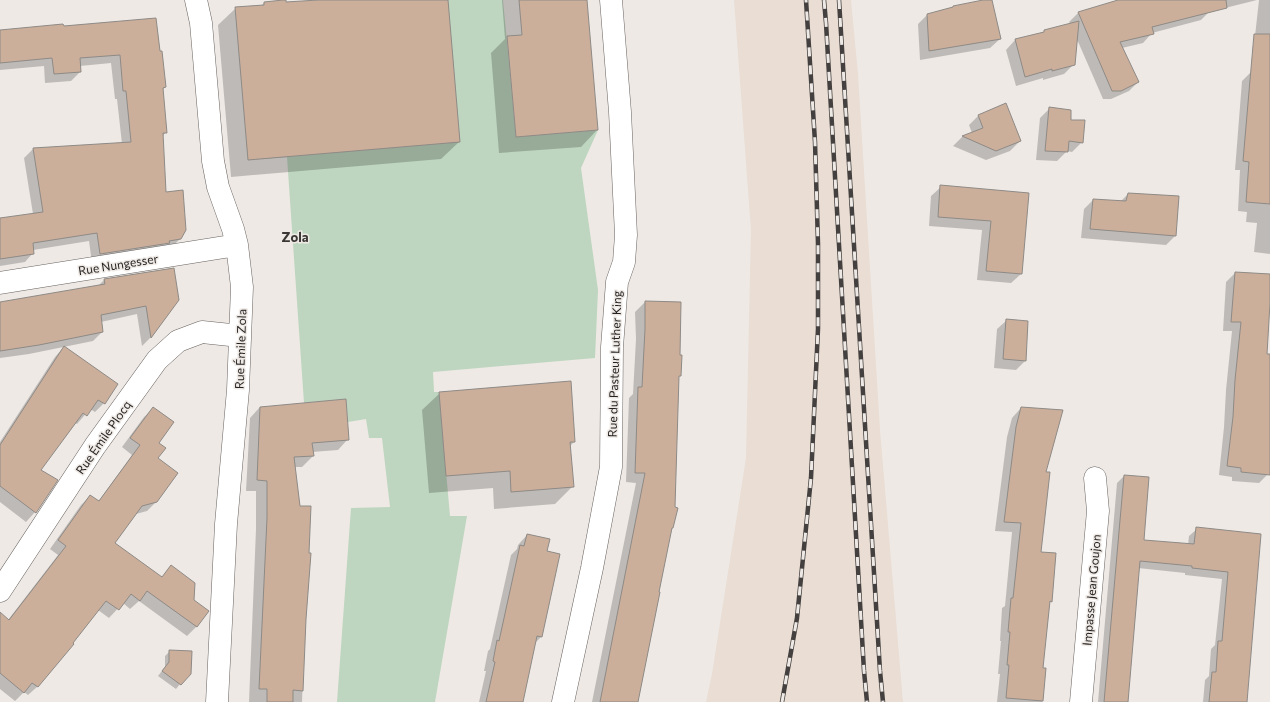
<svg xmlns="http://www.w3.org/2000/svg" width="1270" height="702" font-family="Commissioner,sans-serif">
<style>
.built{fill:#e9ddd4}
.green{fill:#bed6bf}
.shadow{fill:#0003}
.building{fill:#ccaf9b;stroke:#8e8a86}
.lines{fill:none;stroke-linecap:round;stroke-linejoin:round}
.street-casing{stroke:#686360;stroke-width:23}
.street{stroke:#fff;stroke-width:22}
.rail-casing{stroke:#43403f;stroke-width:4.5}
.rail{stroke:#eee9e5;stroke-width:3;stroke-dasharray:9;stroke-linecap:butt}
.labels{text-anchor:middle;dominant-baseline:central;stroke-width:3;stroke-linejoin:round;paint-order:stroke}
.street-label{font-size:12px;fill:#252322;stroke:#eee9e5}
.neighbourhood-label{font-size:13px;font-weight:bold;fill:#3b3734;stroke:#eee9e5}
</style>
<rect width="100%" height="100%" fill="#eee9e5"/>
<!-- built -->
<path class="built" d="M734 0H851L858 74 880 430 903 702H706L712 674 746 458 751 230Z"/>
<!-- green -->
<path class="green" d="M318 0H503L516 137 598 130 581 168 598 290 595 358 433 372 434 392H439L450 516H467L435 702H337L351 508 390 507 382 438H369L366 419 348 422 346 399 304 403 287 157 248 160 246 138 277 136Z"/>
<!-- shadow -->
<path class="shadow" d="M326 0H447L459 142 441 159 231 177 218 25 236 8 261 6 264 3H285Z
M502 0H586L597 130 581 147 499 153 491 53 505 39Z
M988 0H990L1000 39 990 48 920 60 918 24 927 15Z
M1122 0H1257L1209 12 1201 20 1152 33 1143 43 1122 48 1138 82 1129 91 1111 99H1103L1076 37 1074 64 1064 74 1043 80V78L1016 86 1006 50 1015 40 1071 25 1069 22 1078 13Z
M1259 0H1270V254L1254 252 1257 223 1246 222 1247 212 1238 211 1240 170H1235L1242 81 1251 72Z
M63 27 159 52 165 87 162 90 166 132 162 137 165 193 180 239 171 248 92 263 89 241 33 250V253L25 262 0 266V219L33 214 24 158 33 149 122 144 117 99H115L111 63 80 66V72L71 81 45 83 44 66 0 70V31Z
M1005 105 1020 141 1010 151 986 160 953 146 962 137 972 133 969 125 978 116Z
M1050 108 1070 120 1082 142 1072 152 1067 151 1057 161 1036 160 1040 118Z
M941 187 1028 194 1021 274 1011 283 977 280 982 230 929 226 931 196Z
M1128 194 1175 236 1166 245 1081 238 1084 209 1093 200 1120 202Z
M1235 273 1270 275 1266 355H1270V456L1268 474 1259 483 1232 481V477L1219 475 1224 427 1226 390 1232 331H1223L1226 282Z
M104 280 178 300 151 337 142 346 137 314 101 322 102 332 93 341 29 354 0 358V303L98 286Z
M645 302 680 303 679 356 680 376 678 377 672 528 670 530 637 702H592L636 483 626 482 629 398 633 394 636 339 635 312Z
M1007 320 1027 322 1025 361 1016 370 994 368 997 329Z
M64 347 104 403 95 412 90 409 77 424 75 423 40 470 35 512 26 522 0 502V442L55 357Z
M440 393 574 442 569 447 573 486 555 504 494 509 493 488 429 493 422 410Z
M260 407 348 439 338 450 312 452 313 456 302 467H294L305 619 302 702H249L256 529V491H246L250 418Z
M1021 408 1045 473 1040 553 1051 601 1049 603 1042 669H1044L1042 702H997L1000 674H998L1001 641H1000L1002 608 1005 606 1012 532 995 531 1007 437 1012 418Z
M153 409 158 443 156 458V502L147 511 136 514 114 544 161 578 171 567 193 601 207 611 196 627 187 636 139 601 130 609 123 603 109 618 98 610 71 643 72 644 37 687 28 695 24 692 15 701 0 689V617L8 620 58 555 50 549 81 505 90 496 98 502 132 455 122 447 144 417Z
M1124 476 1143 541 1188 545 1189 536 1197 529 1260 534 1245 702H1203L1205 680 1209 676 1211 649 1215 645 1222 579 1185 575V573L1138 568 1127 702H1098L1117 483Z
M527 535 546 551 559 555 541 637 535 643 522 702H479L486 671H484L488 651 490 649 511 555 517 549 518 545Z
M170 651 180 684 176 689 158 676 165 667V656Z"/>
<!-- building -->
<path class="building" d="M283 0H286V2L318 0H448L460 142 248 160 235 7 264 5V2Z
M519 0H587L598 130 516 137 507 36 522 35Z
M983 0H992L1001 39 929 51 927 14 953 7V6Z
M1118 0H1226L1227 8 1152 27 1154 34 1120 42 1139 82 1121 91H1112L1078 12Z
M156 18 160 51H162L166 87 163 88 167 133H163L166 192 183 190 186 230 181 239 169 241 170 243 100 254 97 233 33 243 34 254 0 259V218L43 212 33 148 131 142 126 91H123L120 55 80 58 81 72 54 74 52 58 0 63V30L63 24 64 26Z
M1079 21 1075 65 1052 71V69L1025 77 1015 39 1044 32V30Z
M1254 34H1270V204L1246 202 1249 162 1243 161Z
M1006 103 1021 141 996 151 962 136 983 128 978 115Z
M1049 107 1071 110V120H1085L1083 143 1069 141 1068 152 1045 151Z
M940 185 1029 193 1022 274 986 271 991 221 938 217Z
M1128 193 1179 196 1176 236 1090 229 1093 199 1126 201Z
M174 268 179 300 151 338 146 306 101 315 103 332 39 345 0 351V302L105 284 104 279Z
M1235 272 1270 274V303L1267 354H1270V475L1241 472V468L1227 466 1233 417 1235 380 1241 322H1231Z
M645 301 681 302 680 355H682L681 376H679L675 507 678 508 673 528H672L659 592H660L638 702H600L645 473H635L638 387H642L645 329Z
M1006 319 1028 321 1026 361 1003 359Z
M64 346 118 384 105 404 98 400 87 416 83 413 41 470 58 480 36 513 0 486V445Z
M571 381 575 442H570L574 487 511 492 510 471 446 476 439 392Z
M346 399 349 440 312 443 314 456 294 457 300 506H311L309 553H311L306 619 303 691 293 690V702H267V689H259L267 518V481L257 480 260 407Z
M153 407 174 422 159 443 166 448 158 458 178 473 157 502 142 506 115 543 162 577 171 565 195 583 194 600 209 611 197 627 147 591 140 601 131 594 119 610 106 601 73 643 74 644 38 687 32 683 24 693 0 673V612L9 620 66 546 58 540 90 495 99 501 140 445 130 438Z
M1021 407 1063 410 1046 472H1050L1041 552 1056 553 1052 602 1050 601 1043 668H1046L1043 701 1006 698 1009 665H1007L1010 632H1008L1011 598H1013L1021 523 1004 522 1016 427Z
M1124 475 1149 477 1144 540 1194 544 1196 527 1261 534 1247 702H1209L1212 672H1216L1218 641H1222L1228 572 1192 568V566L1140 561 1128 702H1104Z
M527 534 550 539 547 551 560 554 542 637 537 636 523 702H486L495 662 493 661 497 640 499 641 520 545 524 546Z
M169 650 192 651 191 674 181 685 162 671 169 662Z"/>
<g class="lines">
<!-- street casing -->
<g class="street-casing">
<path id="street" d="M196 0 201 23 213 161 218 187 233 229 237 245 242 287 238 390 226 524 217 702
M0 283 237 245
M0 591 95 446 157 360 178 341 202 332 240 336
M563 702 592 568 611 467 612 347 617 282 624 262 626 235 620 112 611 0
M1081 702 1098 511 1095 478"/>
</g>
<!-- street -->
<use href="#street" class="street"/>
<!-- rail casing -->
<g class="rail-casing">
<path id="rail" d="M824 0 826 23 864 671 867 702
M839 0 880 671 883 702
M782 702 797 618 811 478 818 329V244L815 142 806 0"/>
</g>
<!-- rail -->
<use href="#rail" class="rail"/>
</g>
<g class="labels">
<!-- street labels -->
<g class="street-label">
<text transform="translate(118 264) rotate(-9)">Rue Nungesser</text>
<text transform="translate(240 349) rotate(-88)">Rue Émile Zola</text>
<text transform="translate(614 364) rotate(-88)">Rue du Pasteur Luther King</text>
<text transform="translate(103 437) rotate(-55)">Rue Émile Plocq</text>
<text transform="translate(1091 590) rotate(-85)">Impasse Jean Goujon</text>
</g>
<!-- neighbourhood labels -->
<g class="neighbourhood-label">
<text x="295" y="237">Zola</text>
</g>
</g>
</svg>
